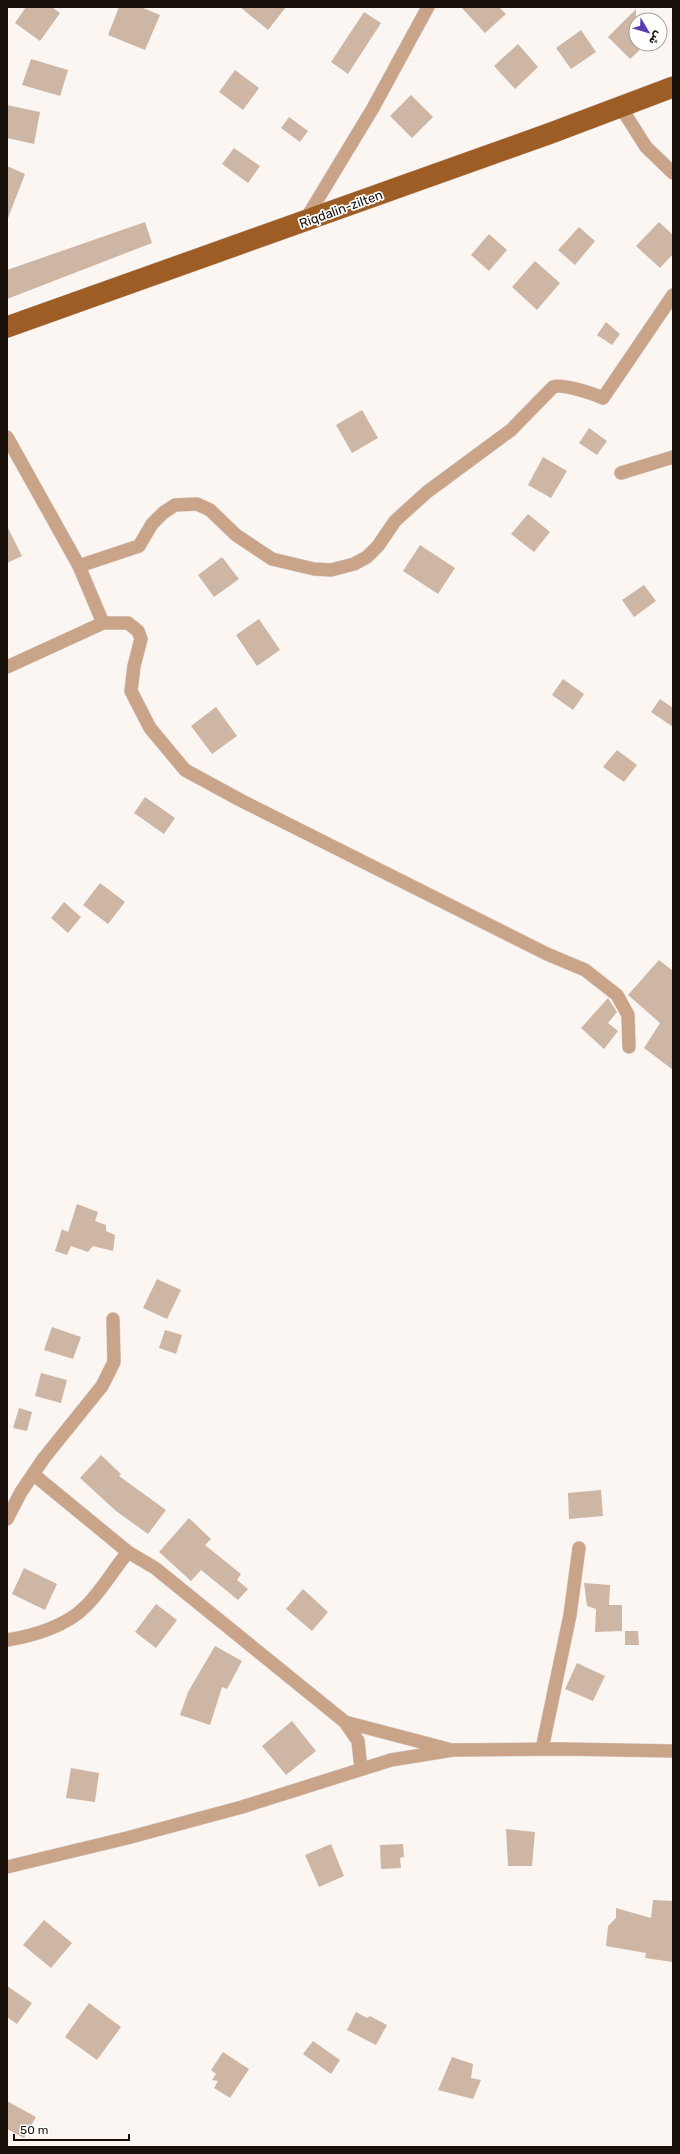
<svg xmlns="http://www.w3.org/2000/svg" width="680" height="2154" font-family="Rubik,Vazirmatn,sans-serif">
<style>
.building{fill:#ceb6a4}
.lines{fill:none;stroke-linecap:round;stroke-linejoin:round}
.minor-casing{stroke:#d8d1ce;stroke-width:14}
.primary-casing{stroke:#d8d1ce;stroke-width:22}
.minor{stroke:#caa489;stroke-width:13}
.primary{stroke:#9e5d24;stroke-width:21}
.labels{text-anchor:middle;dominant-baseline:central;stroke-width:3.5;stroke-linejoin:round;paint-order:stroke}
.street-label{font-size:13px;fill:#180f09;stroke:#fff}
</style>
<rect width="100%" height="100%" fill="#fcf6f3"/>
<!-- building -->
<path class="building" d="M26 7H52L60 13 40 41 15 23Z
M119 7H141L160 15 145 50 108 35Z
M240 7H286L268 30Z
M461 7H499L506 14 485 33Z
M636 9V44H646L630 59 608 37Z
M364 12 381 23 348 74 331 62Z
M581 30 596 52 571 69 556 48Z
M518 44 538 67 515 89 494 66Z
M31 59 68 70 60 96 22 85Z
M235 70 259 88 243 110 219 92Z
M411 95 433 117 412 138 390 116Z
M7 105 40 112 34 144 7 138Z
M289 117 308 131 300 142 281 128Z
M234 148 260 166 248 183 222 164Z
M7 166 25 174 8 218H7Z
M145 222 152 243 7 299V270Z
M659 222 673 235V254L660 268 636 246Z
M579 227 595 241 575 265 558 250Z
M489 234 507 250 489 271 471 255Z
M535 261 560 283 537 310 512 287Z
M606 322 620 334 612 345 597 335Z
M362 410 378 438 352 453 336 425Z
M589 428 607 441 597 455 579 443Z
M543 457 567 471 551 498 528 485Z
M528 514 550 532 534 552 511 534Z
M7 526 22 556 7 563Z
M420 545 455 568 438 594 403 571Z
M222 557 239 579 214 597 198 575Z
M644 585 656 601 634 617 622 600Z
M259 619 280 650 257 666 236 635Z
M563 679 584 694 573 710 552 695Z
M660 699 673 708V727L651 712Z
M216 707 237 736 212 754 191 726Z
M617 750 637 765 624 782 603 767Z
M145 797 175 818 164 834 134 813Z
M100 883 125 902 108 924 83 905Z
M64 902 81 917 68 933 51 918Z
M659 960 673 971V1070L644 1048 660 1023 628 995Z
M608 998 617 1012 608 1023 618 1031 604 1049 581 1028Z
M77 1204 98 1212 95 1221 106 1225V1231L115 1235 113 1251 93 1246 88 1252 71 1246 67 1255 55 1251 62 1229 68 1232Z
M157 1279 181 1290 167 1319 143 1308Z
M52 1327 81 1337 73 1359 44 1350Z
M165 1330 182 1335 176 1354 159 1348Z
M41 1373 67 1380 61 1403 35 1396Z
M19 1408 32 1412 27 1431 13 1428Z
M101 1455 121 1474 119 1476 166 1510 148 1534 116 1511 80 1478Z
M601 1490 603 1516 569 1519 568 1493Z
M189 1518 211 1539 205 1545 241 1574 237 1580 248 1589 238 1600 201 1570 191 1581 159 1552Z
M24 1568 57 1584 45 1610 12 1594Z
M584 1583 610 1585 609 1605H622V1631L595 1632 596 1609 587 1606Z
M303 1589 328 1612 312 1631 286 1609Z
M156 1604 177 1620 156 1648 135 1632Z
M625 1631H638L639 1645H625Z
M215 1646 242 1661 227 1689 222 1687 210 1725 180 1715 188 1692Z
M577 1663 605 1676 593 1701 565 1689Z
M292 1721 316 1751 286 1775 262 1746Z
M71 1768 99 1773 95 1802 66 1798Z
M506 1829 535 1832 532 1866H508Z
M331 1844 344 1876 319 1887 305 1855Z
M403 1844 404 1857 400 1858 401 1868 381 1869 380 1845Z
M653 1900 673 1901V1962L645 1958 646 1953 606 1946 608 1926 616 1918V1908L651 1918Z
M44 1920 72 1943 51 1968 23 1945Z
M7 1986 32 2003 17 2024 7 2017Z
M89 2003 121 2027 97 2060 65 2037Z
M356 2012 367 2018 370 2016 387 2025 376 2045 347 2030Z
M313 2041 340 2060 331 2074 303 2054Z
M223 2052 249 2069 230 2098 214 2088 218 2081 212 2080 216 2074 211 2070Z
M452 2057 473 2064 471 2078 481 2080 473 2099 438 2090Z
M7 2101 36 2117 24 2138 7 2129Z"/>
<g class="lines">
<!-- minor casing -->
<g class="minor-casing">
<path id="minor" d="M620 106 646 147 673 173
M304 222 373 108 428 7
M7 437 79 566 103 623
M621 473 673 457
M79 566 139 546 152 524 163 513 175 505 197 504 210 510 236 535 272 559 314 569 331 570 354 564 367 557 378 546 395 521 427 492 511 430 553 387C562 383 594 394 603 398L673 295
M7 667 103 623H128L138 631 141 639 134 666 131 691 150 728 185 770 242 801 547 954 585 970 617 995 628 1015 629 1047
M33 1474 128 1552
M7 1519 21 1492 44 1458 102 1386 114 1362 113 1319
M7 1640C33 1636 67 1626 86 1606 102 1590 114 1569 128 1552L155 1568 345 1722 358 1741 361 1769
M345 1722 448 1749
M542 1749 570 1615 579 1548
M7 1867 127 1838 242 1807 391 1760 453 1750 563 1749 673 1751"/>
</g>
<!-- primary casing -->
<g class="primary-casing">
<path id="primary" d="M7 327 551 133 673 87"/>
</g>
<!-- minor -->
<use href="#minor" class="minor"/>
<!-- primary -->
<use href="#primary" class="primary"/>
</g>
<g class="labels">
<!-- street labels -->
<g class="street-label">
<text transform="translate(341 209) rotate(-20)">Riqdalin-zilten</text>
</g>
</g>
<!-- border -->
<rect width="680" height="2154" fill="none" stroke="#180f09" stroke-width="16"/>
<!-- north arrow -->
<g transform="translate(648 32) rotate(128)"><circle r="19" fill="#ffffff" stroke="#a39f9d"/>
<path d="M0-3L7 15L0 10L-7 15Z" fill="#583cb4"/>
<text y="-6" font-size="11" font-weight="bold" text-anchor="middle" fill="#180f09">ش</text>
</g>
<!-- scale -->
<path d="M14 2134v6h115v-6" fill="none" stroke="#180f09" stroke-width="2"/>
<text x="20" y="2134" font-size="12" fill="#180f09" stroke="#ffffff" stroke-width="3" paint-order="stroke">50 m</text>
</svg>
